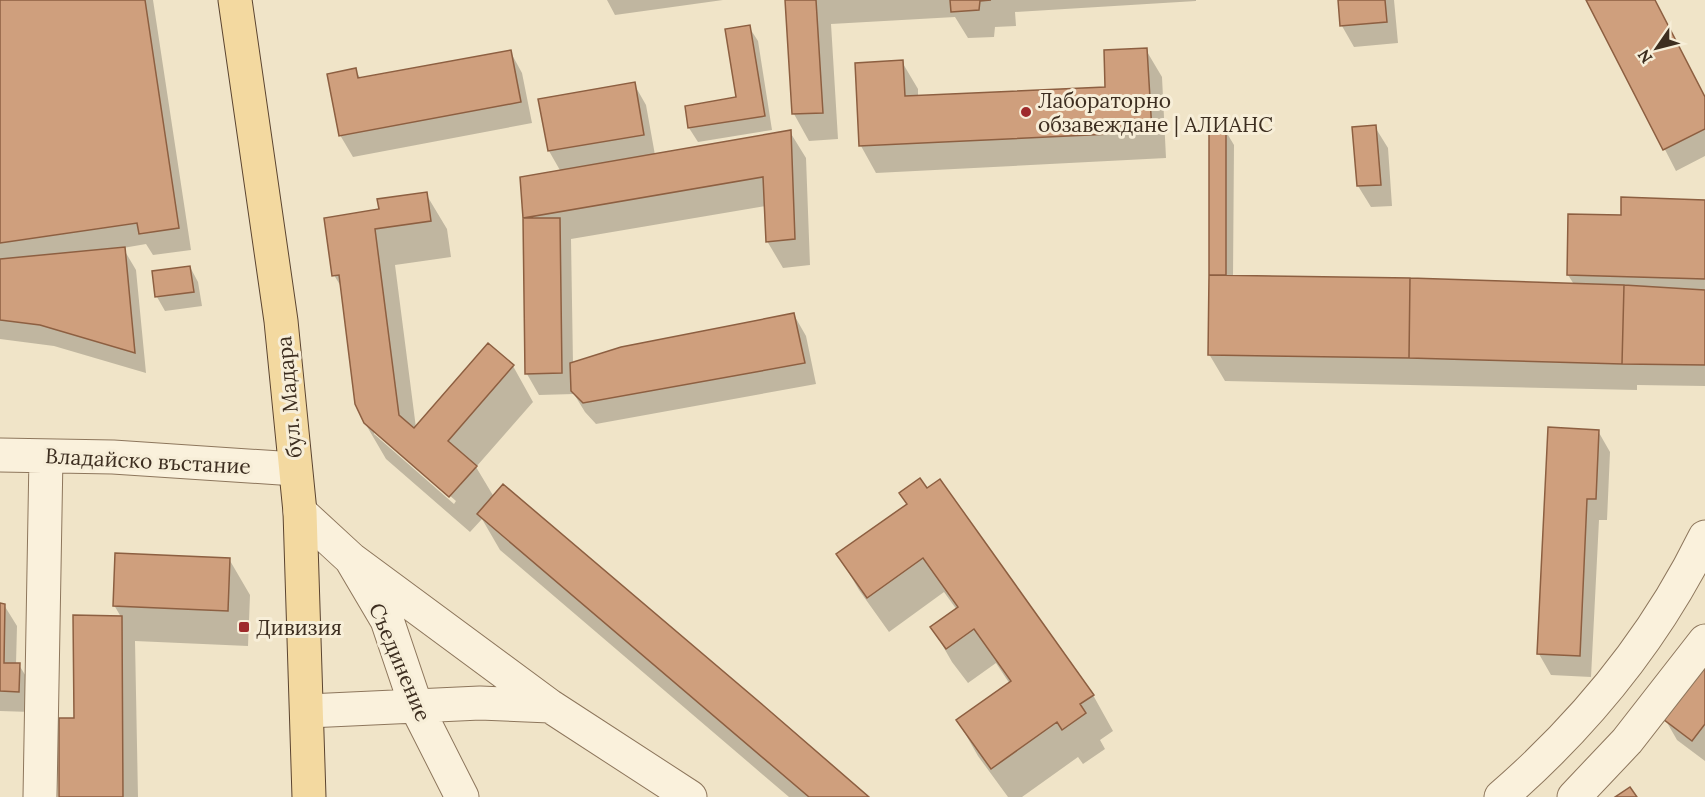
<svg xmlns="http://www.w3.org/2000/svg" width="1705" height="797" font-family="Lora,serif">
<style>
.shadow{fill:#0003;fill-rule:evenodd}
.building{fill:#cf9f7d;stroke:#8d5f41;stroke-width:1.5}
.lines{fill:none;stroke-linecap:round;stroke-linejoin:round}
.minor-casing{stroke:#8d765c;stroke-width:35}
.major-casing{stroke:#5b4430;stroke-width:35}
.minor{stroke:#faf1dc;stroke-width:33}
.major{stroke:#f3d9a0;stroke-width:33}
.poi-dot{fill:#9e2a2b;stroke:#f7eed8;stroke-width:2}
.labels{text-anchor:middle;dominant-baseline:central;stroke-width:6;stroke-linejoin:round;paint-order:stroke}
.poi-label{font-size:21px;fill:#3d2e20;stroke:#f7eed8;text-anchor:start}
.street-label{font-size:21px;fill:#3d2e20;stroke:#f7eed8}
</style>
<rect width="100%" height="100%" fill="#f0e4c8"/>
<!-- shadow -->
<path class="shadow" d="M0 0H153L191 250 153 255 146 244 123 248 136 270 146 373 54 346 0 339Z
M607 0H723L615 15Z
M787 0H1196V1L1015 12 1016 26 995 27 994 37 968 38 955 17 831 24 838 139 809 141 794 114Z
M1339 0H1394L1398 43 1354 47 1342 26Z
M1588 0H1655L1705 98V156L1676 171Z
M749 27 758 41 772 130 698 142 689 128 738 99Z
M1146 50 1162 77 1166 158 876 173 861 146 902 62 918 89V97L1107 88Z
M510 51 522 73 532 123 353 157 340 135 355 70 361 79Z
M634 84 646 105 655 155 790 132 806 158 810 265 783 268 767 241 766 206 571 239 573 364 794 315 806 336 816 384 596 424 585 412 574 394 539 395 527 374 522 179 561 172 549 151Z
M1375 127 1388 148 1392 206 1371 207 1358 186 1354 129Z
M1211 130H1225L1234 145 1233 277 1575 286 1568 275 1622 217 1705 201V386L1637 385V390L1225 381 1209 354Z
M426 194 447 229 451 257 395 265 416 428 488 345 513 366 533 402 476 467 494 497 867 797H789L500 550 482 519 470 532 386 459 365 423 343 290 334 275 381 211ZM374 430 456 501 454 504 374 434Z
M190 267 198 282 202 306 165 311 157 297 153 272Z
M1598 431 1610 452 1607 520H1599L1591 677 1551 675 1539 654Z
M908 505 1093 695 1113 731 1100 740 1105 749 1083 764 1078 757 1022 797H1008L978 756 958 721 1010 684 996 663 968 683 952 662 932 627 957 610 944 592 889 632 859 590 838 554Z
M229 559 250 595 248 646 135 641 138 797H60L75 719 121 617 114 605Z
M0 605H4L17 626 16 664 19 665 32 686 31 712 0 711Z
M1705 666V761L1677 740 1665 719Z"/>
<!-- building -->
<path class="building" d="M0 0H145L179 228 139 234 137 223 0 243Z
M785 0H816L823 113 792 114Z
M950 0H991L980 1 979 10 951 12Z
M1338 0H1385L1387 22 1340 26Z
M1586 0H1655L1705 97V129L1663 150Z
M750 25 765 116 688 128 685 106 736 97 725 29Z
M1147 48 1152 132 859 146 855 63 903 60 905 96 1105 87 1104 50Z
M511 50 521 102 339 136 327 74 356 68 358 78Z
M635 82 644 135 548 151 538 99Z
M1376 125 1381 185 1357 186 1352 127Z
M1209 129H1226V275H1209Z
M791 130 795 239 766 242 763 177 523 218 520 177Z
M427 192 431 221 375 229 399 415 414 428 488 343 514 365 448 441 477 466 449 497 364 423 355 404 339 275 332 276 324 218 379 209 377 199Z
M1621 197 1705 200V279L1567 275 1568 214 1621 215Z
M523 218H560L562 373 525 374Z
M125 247 135 353 40 325 0 320V259Z
M190 266 194 292 155 297 152 271Z
M1209 275 1410 278 1409 358 1208 355Z
M1410 278 1624 285 1622 364 1409 358Z
M1624 285 1705 290V365L1622 364Z
M794 313 805 363 583 403 571 391 570 363 621 347Z
M1548 427 1599 430 1596 499H1587L1580 656 1537 654Z
M920 478 927 488 940 479 1094 695 1080 704 1086 713 1062 730 1057 722 991 769 956 720 1011 681 974 629 946 649 930 627 958 607 923 558 867 598 836 554 907 504 899 493Z
M503 484 764 706 869 797H809L477 514Z
M115 553 230 558 228 611 113 606Z
M0 603 5 604 4 663H20L19 692 0 691Z
M73 615 122 616 123 797H59V718H74Z
M1705 664V724L1692 741 1663 719Z
M1630 787 1637 797H1615Z"/>
<g class="lines">
<!-- minor casing -->
<g class="minor-casing">
<path id="minor" d="M0 455 113 457 295 469
M300 512 351 559 387 620 416 706 462 797
M351 559 550 706 690 797
M308 711 480 703 550 706
M40 797 46 456
M1501 797C1585 724 1656 637 1705 537
M1574 797 1627 741 1705 641"/>
</g>
<!-- major casing -->
<g class="major-casing">
<path id="major" d="M235 0 281 321 300 512 309 797"/>
</g>
<!-- minor -->
<use href="#minor" class="minor"/>
<!-- major -->
<use href="#major" class="major"/>
</g>
<!-- markers -->
<g class="poi-dot">
<circle cx="1026" cy="112" r="6"/>
<rect x="238" y="621" width="12" height="12" rx="3"/>
</g>
<g class="labels">
<!-- poi labels -->
<g class="poi-label">
<text x="1038" y="100">Лабораторно<tspan x="1038" dy="24">обзавеждане | АЛИАНС</tspan></text>
<text x="256" y="627">Дивизия</text>
</g>
<!-- street labels -->
<g class="street-label">
<text transform="translate(289 397) rotate(-95)">бул. Мадара</text>
<text transform="translate(148 461) rotate(3)">Владайско въстание</text>
<text transform="translate(400 662) rotate(67)">Съединение</text>
</g>
</g>
<!-- north arrow -->
<g transform="translate(1657 48) rotate(235)" stroke="#f7eed8" stroke-width="4.5" paint-order="stroke">
<path d="M0-4.5L10 22L0 15L-10 22Z" fill="#3d2e20"/>
<text y="-9" font-size="16" font-weight="bold" text-anchor="middle" fill="#3d2e20">N</text>
</g>
</svg>
